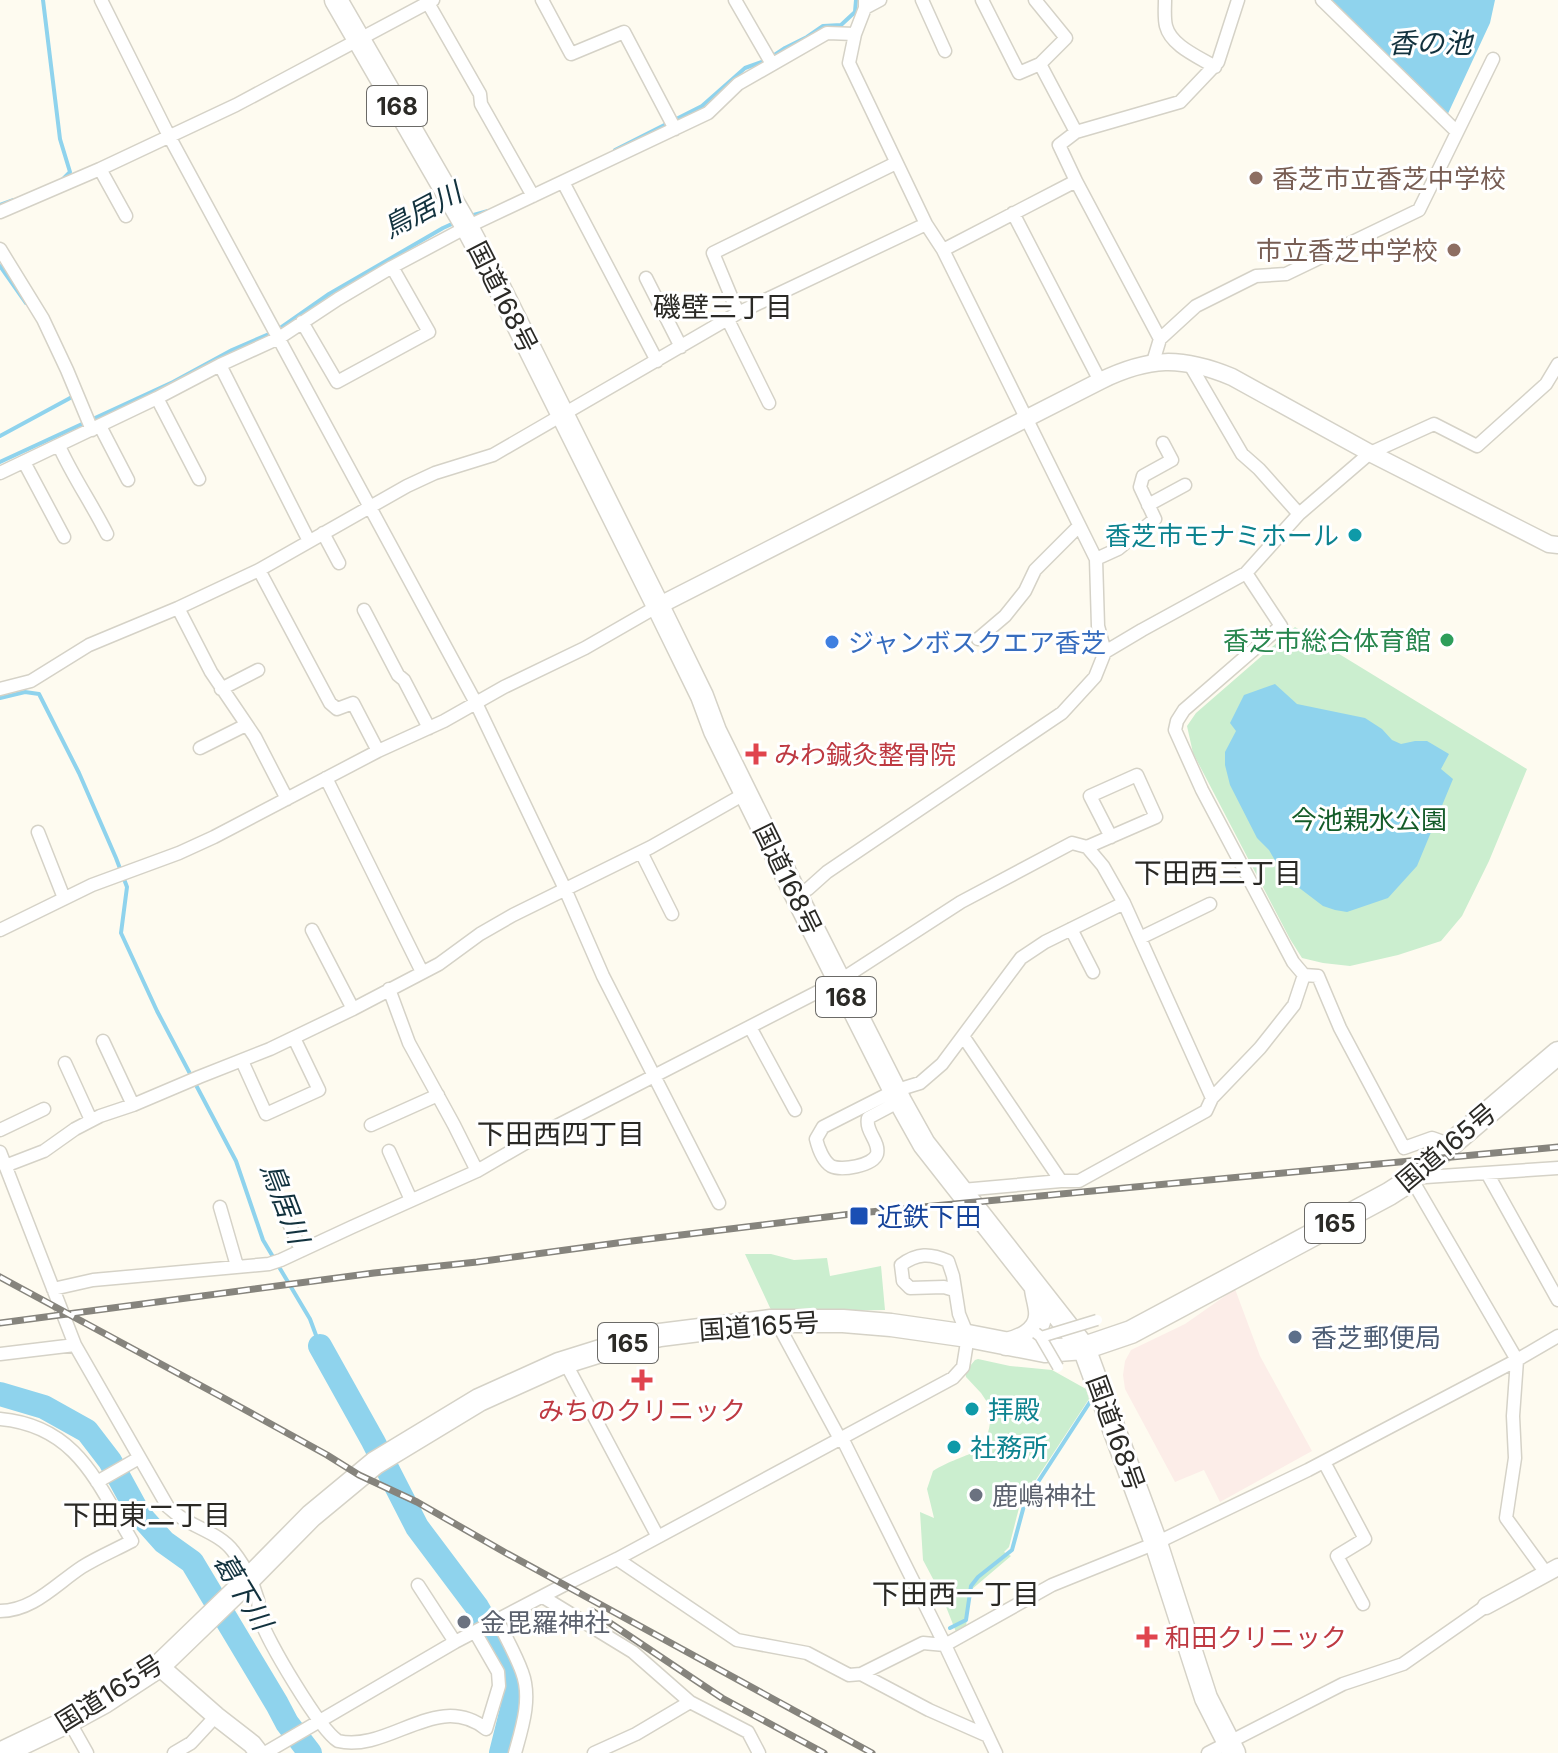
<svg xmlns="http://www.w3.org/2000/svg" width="1558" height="1753" font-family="Inter,'Noto Sans JP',sans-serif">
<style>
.commercial{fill:#fcede8}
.green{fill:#cbeecf}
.water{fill:#8fd3ed}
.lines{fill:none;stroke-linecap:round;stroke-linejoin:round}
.stream{stroke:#8fd3ed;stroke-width:4}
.river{stroke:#8fd3ed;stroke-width:24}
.minor-casing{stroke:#d5d2c7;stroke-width:15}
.tertiary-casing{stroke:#d5d2c7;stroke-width:19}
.secondary-casing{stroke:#d5d2c7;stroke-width:21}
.trunk-casing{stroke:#d5d2c7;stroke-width:25}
.minor{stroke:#fff;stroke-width:12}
.tertiary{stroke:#fff;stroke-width:16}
.secondary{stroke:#fff;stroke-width:18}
.trunk{stroke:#fff;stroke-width:22}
.rail-casing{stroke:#86847d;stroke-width:7}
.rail{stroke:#fff;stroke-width:4;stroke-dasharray:12;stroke-linecap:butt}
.pedestrian-bridge-casing{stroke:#d5d2c7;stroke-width:13;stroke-linecap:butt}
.pedestrian-bridge{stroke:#fff;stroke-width:10}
.education-dot{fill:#8d6e63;stroke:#fff;stroke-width:3}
.culture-dot{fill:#0f9aa8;stroke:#fff;stroke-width:3}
.leisure-dot{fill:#2e9e5b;stroke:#fff;stroke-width:3}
.shop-dot{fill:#3f7fe0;stroke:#fff;stroke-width:3}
.health-dot{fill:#e0444e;stroke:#fff;stroke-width:3}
.transit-dot{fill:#1a4fb4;stroke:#fff;stroke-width:3}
.service-dot{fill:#5c6f8a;stroke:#fff;stroke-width:3}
.worship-dot{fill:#6b7280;stroke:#fff;stroke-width:3}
.labels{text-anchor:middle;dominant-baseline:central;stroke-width:6;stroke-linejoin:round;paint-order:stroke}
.shield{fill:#fff;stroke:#6b6a67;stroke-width:2}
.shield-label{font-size:24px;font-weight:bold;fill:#2b2a26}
.education-label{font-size:26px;fill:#785e54;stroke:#fff;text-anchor:start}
.street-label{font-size:26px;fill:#2b2a26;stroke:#fff}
.culture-label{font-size:26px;fill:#0d838f;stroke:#fff;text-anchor:start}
.leisure-label{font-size:26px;fill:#27864d;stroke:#fff;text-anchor:end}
.shop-label{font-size:26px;fill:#366cbe;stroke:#fff;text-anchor:start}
.health-label{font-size:26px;fill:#be3a42;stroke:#fff;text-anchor:start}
.park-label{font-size:26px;fill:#145c29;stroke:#fff}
.transit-label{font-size:26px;fill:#164399;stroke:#fff;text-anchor:start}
.service-label{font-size:26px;fill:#4e5e75;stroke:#fff;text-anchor:start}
.worship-label{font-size:26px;fill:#5b616d;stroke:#fff;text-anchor:start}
.water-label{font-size:28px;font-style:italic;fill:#12323e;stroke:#fff}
.neighbourhood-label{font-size:28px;fill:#2b2a26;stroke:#fff}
</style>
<rect width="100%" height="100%" fill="#fefbf0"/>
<!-- commercial -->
<path class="commercial" d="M1235 1289 1260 1356 1312 1451 1220 1502 1204 1470 1175 1482 1125 1389 1123 1375 1125 1361 1131 1350 1185 1324Z"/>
<!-- green -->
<path class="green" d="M1295 627 1527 769 1489 861 1462 916 1441 941 1398 955 1350 966 1323 963 1302 958 1290 939 1193 753 1187 726 1196 713Z
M745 1254H771L794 1260 827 1258 830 1276 881 1266 885 1310 772 1312Z
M978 1359 1010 1366 1052 1370 1086 1389 1089 1399 1020 1504 1009 1547 1004 1552 1011 1556 971 1590 966 1626 956 1632 941 1594 923 1560 920 1512 934 1518 927 1489 933 1471C968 1449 990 1461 991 1408L981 1393 966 1377 965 1372 975 1360Z"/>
<!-- water -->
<path class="water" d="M1326 0H1495L1490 23 1445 120Z
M1275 684 1297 704 1365 718 1382 729 1392 740 1401 744 1415 741H1427L1449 754 1441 769 1453 779 1417 866 1388 898 1347 912 1335 910 1323 906 1298 887 1277 864 1269 850 1257 838 1230 785 1225 765V752L1236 731 1230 723 1244 695Z"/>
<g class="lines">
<!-- stream -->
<path class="stream" d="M43 0 60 139 70 172 62 180
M615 150 702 106 745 68 767 60 785 48 807 37 823 26 841 25 855 12 856 0
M0 205 13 200
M470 216 488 211
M0 266 26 303
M0 436 72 397
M0 462 173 382 232 350 276 331 329 294 443 228 454 223
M0 698 25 692 39 694 79 773 116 858 127 887 121 933 157 1011 236 1161 263 1240 310 1319 320 1346
M950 1628 966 1620 971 1586 978 1577 1012 1550 1025 1502 1090 1402"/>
<!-- river -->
<path class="river" d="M320 1346 373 1441 417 1527 477 1607 505 1656 515 1682 513 1705 501 1753
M0 1394 44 1407 87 1431 110 1461 139 1514 164 1542 192 1562 277 1704 287 1723 310 1753"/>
<!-- minor casing -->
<g class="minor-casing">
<path id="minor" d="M101 0 169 136 476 703 565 889 603 976 719 1203
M542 0 571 54 624 32 675 129
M735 0 772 64
M865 0V8L855 34 849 63 926 224 943 250 1096 559 1098 626 1105 652
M922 0 945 51
M982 0 1019 73 1040 64 1076 132 1180 102 1218 62 1238 0
M1035 0 1066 38 1040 64
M1165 0C1165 8 1164 18 1166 26 1171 46 1199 57 1215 67
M1322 0 1457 132
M428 3 480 94 481 104 533 196
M865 8 880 0
M100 169 126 216
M1076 181 1059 145 1076 132
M563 182 657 361
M0 212 100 169 236 105 433 0
M1013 213 1100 381
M0 249 43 319 67 370 92 430
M943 250 1076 181 1160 339
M646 278 681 347
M738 313 713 253 896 163
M728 320 769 403
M302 322 337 382 429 332 392 267
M1153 362 1160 339 1196 306 1256 276 1286 274 1419 210 1493 59
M1189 363 1242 454 1259 469 1299 514
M220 365 309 541
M157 398 199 479
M100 426 128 480
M59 446C73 477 92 504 107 534
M24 462 64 537
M0 473 157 398 220 365 279 338 338 299 392 267 467 227 708 113 738 84 827 33 855 34
M1148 505 1185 485
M323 533 339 563
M1096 559 1118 549 1155 519 1140 487 1143 476 1172 460 1163 443
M259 570 330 703 337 709 353 703 378 751
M1246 573 1281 626 1184 710 1177 721 1175 730 1202 790 1293 962 1304 975
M178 608 211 672 255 737 287 799
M364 610 398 675 404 680 429 728
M978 639 1005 616 1025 591 1035 570 1079 526
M0 689 31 681 89 645 178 608 259 570 407 486 435 473 493 455 738 313 926 224
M221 689 258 670
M200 748 246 725
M326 778 422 972
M38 832 64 898
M1087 847 1156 817 1137 775 1090 796 1111 837
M641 852 672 914
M795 893 808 889 827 872 1062 713 1095 677 1105 652 1142 630 1246 573 1299 514 1370 453 1434 424 1477 446 1546 384 1558 364
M1071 929 1093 972
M0 930 92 885 179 853 214 837 378 751 444 721 504 687 585 648 658 606
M312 930 353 1009
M1140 938 1210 904
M389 989 409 1043 454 1125 477 1171
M750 1027 795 1110
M963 1036 1061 1181
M103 1041 133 1105
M242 1061 266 1114 319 1090 294 1038
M65 1063 91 1120
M900 1101 868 1118C865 1132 880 1141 877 1154 873 1166 841 1171 831 1166 823 1161 818 1147 816 1139L823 1127 894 1091 920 1083 942 1064 1021 958 1045 942 1124 903
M371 1125 438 1095
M0 1130 44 1109
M389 1151 411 1200
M0 1152 75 1345 168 1507C173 1511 177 1515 182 1518 199 1529 221 1535 233 1551 244 1565 253 1582 258 1600 259 1606 258 1612 260 1618 266 1639 320 1730 338 1741 389 1753 437 1690 486 1729L499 1686 498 1672 475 1632
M5 1166 44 1151 75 1129 100 1116 133 1105 199 1077 270 1049 353 1009 439 964 480 934 513 915 651 847 746 793
M1487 1173 1558 1300
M962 1190 1061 1181H1079L1206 1111 1212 1098 1260 1048 1294 1005 1304 975 1318 976 1340 1028 1404 1148 1432 1138 1449 1144
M220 1207 237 1266
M286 1217 301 1250
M53 1289 93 1280 269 1264 281 1260 352 1227 477 1171 541 1134 839 981 961 902 1072 843 1087 847 1103 866 1124 903 1212 1098
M776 1321 840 1439
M0 1354 75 1345
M565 1362 658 1537
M0 1419C77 1426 97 1483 132 1541 115 1550 98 1557 82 1567 56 1584 33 1611 0 1611
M842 1438 945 1645 996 1753
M1324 1462 1365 1539 1337 1556 1363 1604
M97 1482 139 1458
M617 1559 737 1640 807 1653 849 1675 861 1674 923 1643 945 1645 1052 1585 1156 1543 1308 1470 1517 1360 1558 1336
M1546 1573 1506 1518 1515 1458 1513 1416 1517 1360 1411 1178 1558 1168
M418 1585 455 1642
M543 1597 633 1652 690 1702 748 1732 759 1753
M498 1621C506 1638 516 1655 522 1672 532 1698 522 1728 515 1753
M861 1674 929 1710 988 1736
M69 1721 87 1753
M174 1753 191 1743 216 1716
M265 1753 455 1642 564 1585 617 1559 953 1378 963 1367 968 1336 959 1314 953 1276 948 1261C930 1253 917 1253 901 1265L903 1281 910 1288 944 1287 954 1290
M594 1753 636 1734 690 1702
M1208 1753 1343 1684 1403 1664 1486 1606"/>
</g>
<!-- tertiary casing -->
<g class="tertiary-casing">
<path id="tertiary" d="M658 606 1100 381C1149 357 1181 356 1232 377L1370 453 1549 544 1558 545
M1486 1606 1558 1567"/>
</g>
<!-- secondary casing -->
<g class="secondary-casing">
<path id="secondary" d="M159 1666 216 1716 252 1744 259 1753"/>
</g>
<!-- trunk casing -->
<g class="trunk-casing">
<path id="trunk" d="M336 0 467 227 500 289 658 606 702 696 715 731 795 893 900 1101 924 1144 1084 1348 1156 1543 1206 1698 1234 1753
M1006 1344C1020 1341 1039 1333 1040 1316 1041 1308 1037 1298 1036 1289
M2 1753 69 1721 104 1702 159 1666 244 1584 311 1516 375 1463 479 1400 559 1364 623 1344 660 1335 771 1321H843L891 1325 968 1336 1045 1351 1084 1348 1131 1332 1389 1194 1403 1185 1558 1053"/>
</g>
<!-- minor -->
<use href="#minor" class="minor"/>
<!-- tertiary -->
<use href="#tertiary" class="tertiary"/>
<!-- secondary -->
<use href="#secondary" class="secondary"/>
<!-- trunk -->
<use href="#trunk" class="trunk"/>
<!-- rail casing -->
<g class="rail-casing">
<path id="rail" d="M0 1277 220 1396 327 1455 359 1475 417 1502 506 1553 872 1753
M0 1323 374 1273 477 1262 632 1241 859 1213 1558 1147
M592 1611 722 1698 824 1753"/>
</g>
<!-- rail -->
<use href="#rail" class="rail"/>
<!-- pedestrian-bridge casing -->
<g class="pedestrian-bridge-casing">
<path id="pedestrian-bridge" d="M1036 1333 1040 1336 1058 1367
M1041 1337 1097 1320"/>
</g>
<!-- pedestrian-bridge -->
<use href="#pedestrian-bridge" class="pedestrian-bridge"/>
</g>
<!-- markers -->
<g class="education-dot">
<circle cx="1256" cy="178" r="8"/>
<circle cx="1454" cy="250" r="8"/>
</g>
<g class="culture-dot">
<circle cx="1355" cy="535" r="8"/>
<circle cx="972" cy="1409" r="8"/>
<circle cx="954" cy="1447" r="8"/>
</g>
<circle class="leisure-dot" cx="1447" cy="640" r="8"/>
<circle class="shop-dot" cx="832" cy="642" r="8"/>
<g class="health-dot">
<path d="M752 742h8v8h8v8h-8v8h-8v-8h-8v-8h8z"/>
<path d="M638 1368h8v8h8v8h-8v8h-8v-8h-8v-8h8z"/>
<path d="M1143 1625h8v8h8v8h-8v8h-8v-8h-8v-8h8z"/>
</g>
<rect class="transit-dot" x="849" y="1206" width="20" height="20" rx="4"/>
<circle class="service-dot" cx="1295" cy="1337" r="8"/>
<g class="worship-dot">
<circle cx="976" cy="1495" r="8"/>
<circle cx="464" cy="1622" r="8"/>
</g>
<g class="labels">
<!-- shield labels -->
<g class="shield">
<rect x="367" y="86" width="60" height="40" rx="6"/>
<rect x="816" y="977" width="60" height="40" rx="6"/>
<rect x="1305" y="1203" width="60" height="40" rx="6"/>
<rect x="598" y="1323" width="60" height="40" rx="6"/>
</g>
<g class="shield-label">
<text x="397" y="106">168</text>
<text x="846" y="997">168</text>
<text x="1335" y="1223">165</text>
<text x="628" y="1343">165</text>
</g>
<!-- education labels -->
<g class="education-label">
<text x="1272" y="178">香芝市立香芝中学校</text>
<text x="1438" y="250" text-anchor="end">市立香芝中学校</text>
</g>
<!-- street labels -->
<g class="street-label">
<text transform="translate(503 297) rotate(63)">国道168号</text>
<text transform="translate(788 879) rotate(64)">国道168号</text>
<text transform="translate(1446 1147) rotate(-40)">国道165号</text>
<text transform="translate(759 1326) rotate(-4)">国道165号</text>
<text transform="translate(1116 1433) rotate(70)">国道168号</text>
<text transform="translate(109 1693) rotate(-32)">国道165号</text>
</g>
<!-- culture labels -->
<g class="culture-label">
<text x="1339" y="535" text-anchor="end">香芝市モナミホール</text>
<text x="988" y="1409">拝殿</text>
<text x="970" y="1447">社務所</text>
</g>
<!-- leisure labels -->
<g class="leisure-label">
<text x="1431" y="640">香芝市総合体育館</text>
</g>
<!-- shop labels -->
<g class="shop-label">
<text x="848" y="642">ジャンボスクエア香芝</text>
</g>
<!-- health labels -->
<g class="health-label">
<text x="774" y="754">みわ鍼灸整骨院</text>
<text x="642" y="1410" text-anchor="middle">みちのクリニック</text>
<text x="1165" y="1637">和田クリニック</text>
</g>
<!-- park labels -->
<g class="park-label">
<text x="1369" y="819">今池親水公園</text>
</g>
<!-- transit labels -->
<g class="transit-label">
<text x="877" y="1216">近鉄下田</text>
</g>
<!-- service labels -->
<g class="service-label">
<text x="1311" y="1337">香芝郵便局</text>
</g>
<!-- worship labels -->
<g class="worship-label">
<text x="992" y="1495">鹿嶋神社</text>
<text x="480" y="1622">金毘羅神社</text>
</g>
<!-- water labels -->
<g class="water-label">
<text x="1430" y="43">香の池</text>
<text transform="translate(422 210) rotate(-28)">鳥居川</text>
<text transform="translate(285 1203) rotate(69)">鳥居川</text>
<text transform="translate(243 1591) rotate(59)">葛下川</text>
</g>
<!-- neighbourhood labels -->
<g class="neighbourhood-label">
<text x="723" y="307">磯壁三丁目</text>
<text x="1218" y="873">下田西三丁目</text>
<text x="561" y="1134">下田西四丁目</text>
<text x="147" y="1515">下田東二丁目</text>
<text x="956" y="1594">下田西一丁目</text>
</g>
</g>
</svg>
